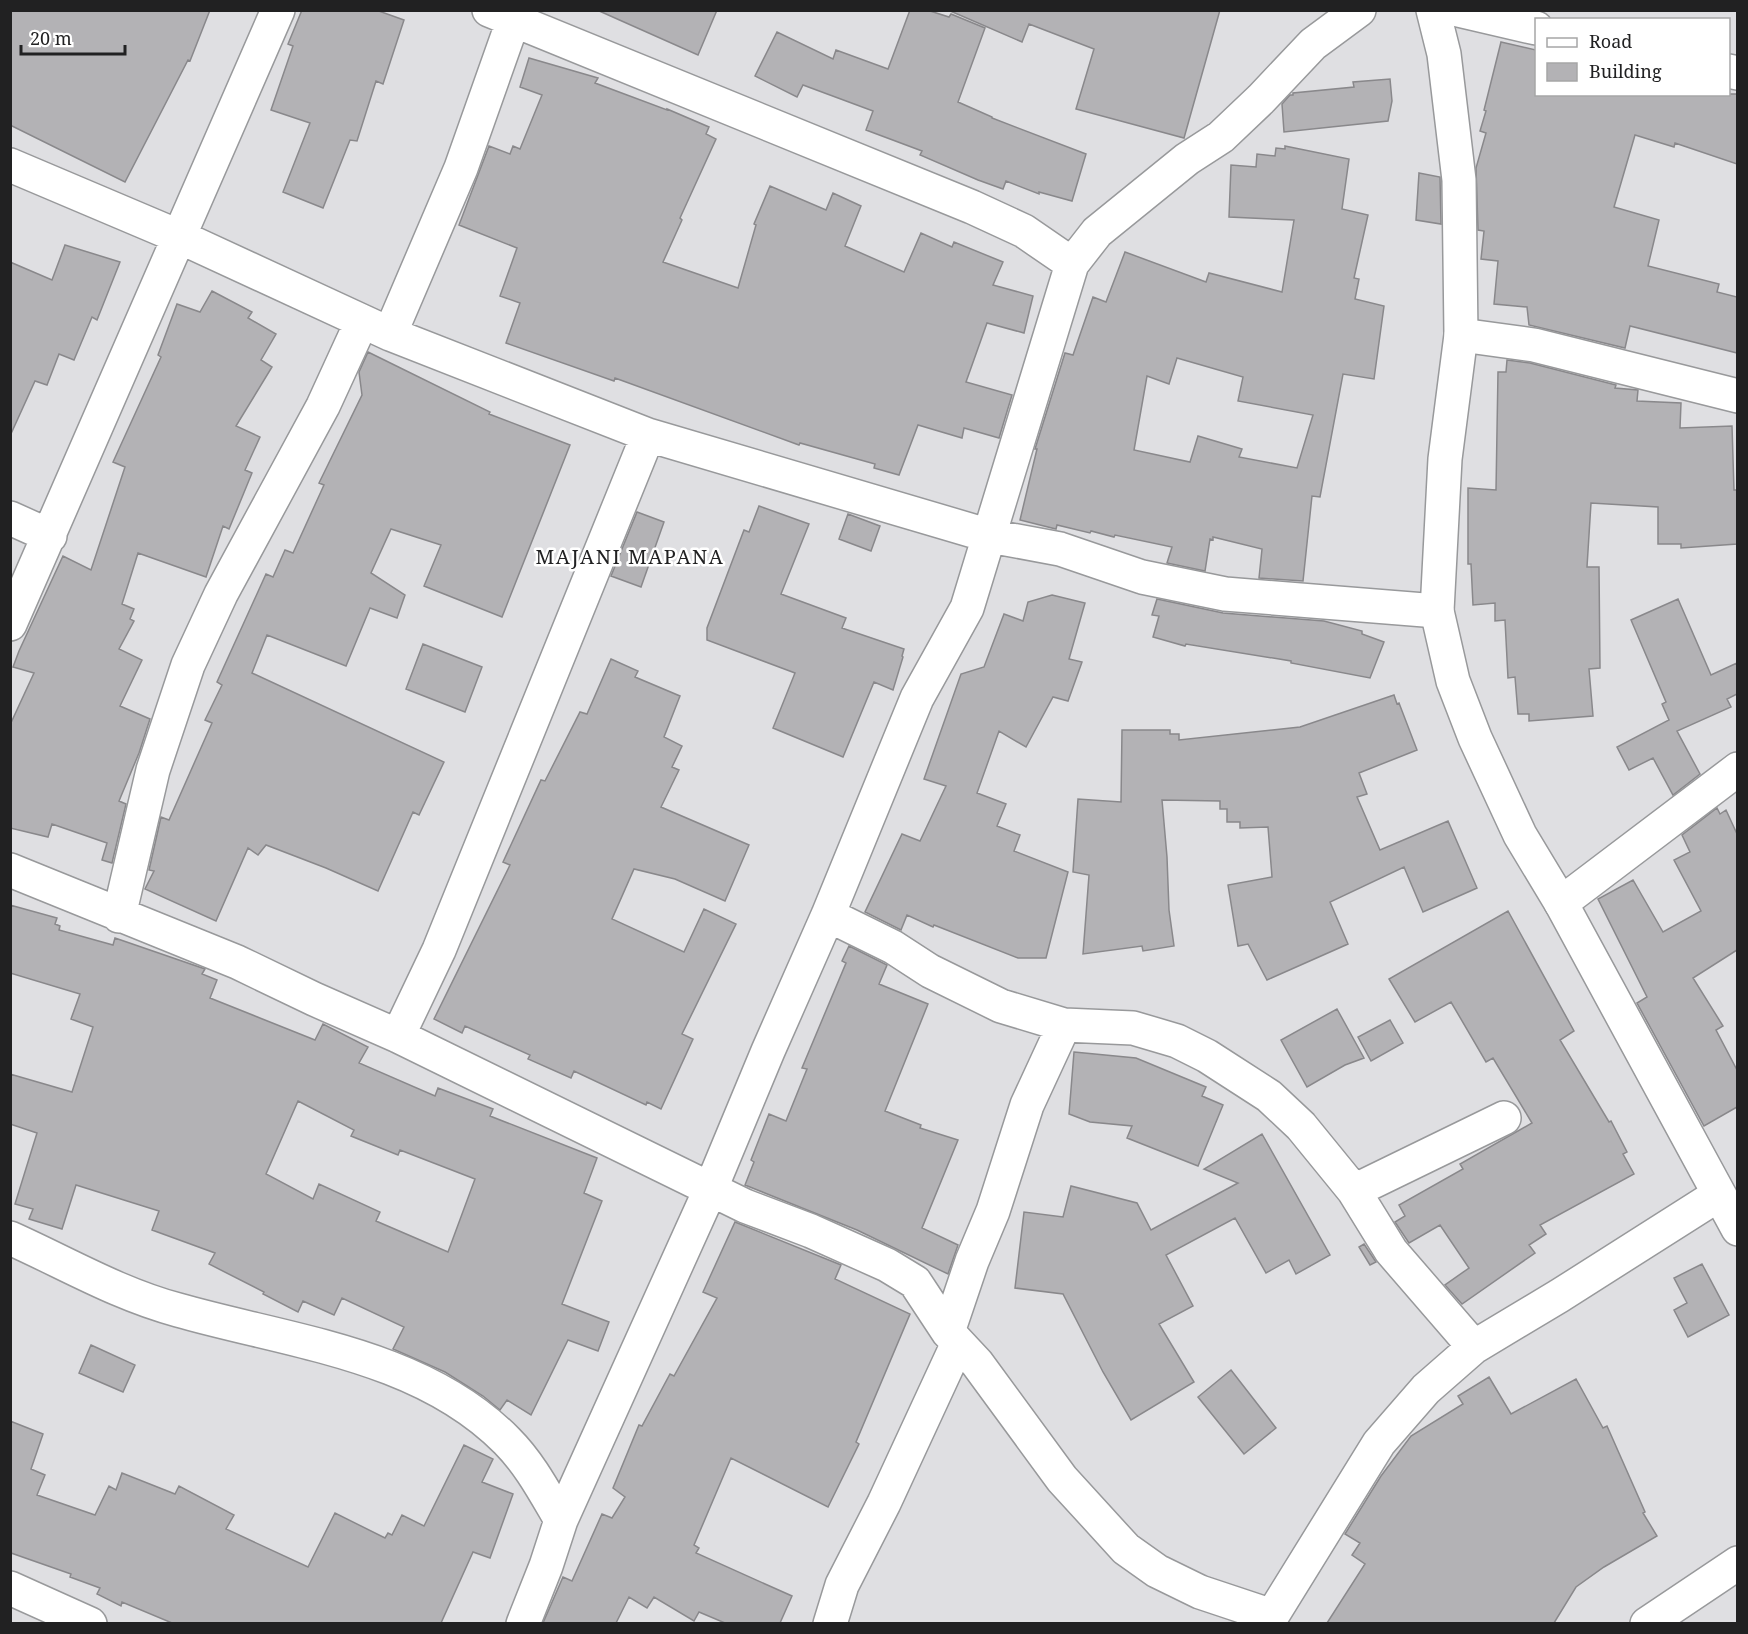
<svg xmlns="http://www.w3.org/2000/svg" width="1748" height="1634" font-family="'Noto Serif',serif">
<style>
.building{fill:#b3b2b5;stroke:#89888b;stroke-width:1.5;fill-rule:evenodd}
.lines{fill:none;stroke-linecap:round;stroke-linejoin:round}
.minor-casing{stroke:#98999b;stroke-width:36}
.secondary-casing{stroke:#98999b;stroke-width:36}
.minor{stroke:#fff;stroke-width:33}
.secondary{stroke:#fff;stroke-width:33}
.labels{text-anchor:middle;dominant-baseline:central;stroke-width:5;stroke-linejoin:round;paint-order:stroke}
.quarter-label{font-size:20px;letter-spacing:1.5px;fill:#212122;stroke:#fff}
</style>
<rect width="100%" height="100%" fill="#dfdfe2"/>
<!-- building -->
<path class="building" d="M10 10H210L190 61 188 60 125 182 10 125Z
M302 10H376L404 20 383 84 376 81 357 141 350 140 323 208 283 192 310 123 271 110 293 46 288 44Z
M597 10H717L698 55Z
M910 10H927L949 17 951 14 985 28 958 102 992 117V118L1086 154 1072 201 1039 192V194L1006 181 1003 189 978 180 920 155 922 151 866 130 873 111 803 85 797 97 755 76 777 32 833 59 836 50 888 69Z
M948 10H1220L1184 138 1076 109 1094 49 1029 24 1022 42Z
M1501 42 1536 50V94H1737V164L1675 143 1674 147 1635 135 1614 207 1659 220 1648 266 1719 284 1717 292 1737 297V353L1630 326 1625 348 1529 325 1527 307 1494 304 1498 261 1481 259 1484 231 1478 230 1476 168 1486 133 1480 131 1486 111 1484 110Z
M529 58 598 78 595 83 667 110V109L709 127 706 134 716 139 680 218 682 220 663 262 738 288 756 225 754 224 770 186 826 210 833 193 861 206 845 246 904 272 921 233 952 247 954 242 1003 262 993 285 1033 296 1024 333 987 323 966 382 1012 395 999 438 964 428 962 438 918 425 899 475 874 468 875 464 800 443 799 445 615 378 614 381 506 343 520 303 500 296 517 248 459 225 489 146 510 154 513 146 520 149 542 95 520 87Z
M1390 79 1392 101 1388 121 1284 132 1282 104 1290 95H1293V93L1354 87 1353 82Z
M1285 146 1349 159 1342 209 1368 215 1354 278 1359 279 1355 299 1384 306 1374 379 1343 374 1320 497 1312 496 1303 581 1259 578 1262 549 1213 537V540L1210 539 1205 571 1167 563 1172 547 1115 535 1114 537 1091 531 1090 533 1057 525 1056 529 1020 520 1037 449H1035L1065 353 1073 355 1093 297 1106 302 1125 252 1206 282 1209 273 1282 292 1294 220 1229 217 1231 165 1256 167 1257 154 1275 156 1276 148 1285 149ZM1177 358 1243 377 1238 401 1313 415 1297 468 1239 457 1242 449 1198 436 1190 462 1134 450 1147 376 1169 384Z
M1419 173 1440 177 1441 224 1416 220Z
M65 245 120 262 97 320 92 317 74 360 59 354 47 385 35 381 10 436V262L52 280Z
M212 291 252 312 248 318 276 334 261 360 272 367 236 426 260 437 245 470 252 473 229 529 223 526 206 577 138 553 122 604 134 609 130 619 134 621 119 649 142 660 120 706 150 719 139 753 119 801 126 804 112 863 102 860 107 843 52 824 48 837 10 828V725L34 673 13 667 19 651 63 556 91 570 125 467 113 462 161 357 158 355 177 304 200 312Z
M368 352 490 412 489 414 570 445 502 617 424 586 441 545 391 529 371 573 405 595 397 618 370 608 346 666 267 635 252 673 444 762 419 815 413 812 378 891 326 868 266 845 258 855 248 848 216 921 145 889 154 871 149 870 161 817 169 820 212 723 205 720 222 685 217 682 266 574 273 577 285 550 293 553 324 485 319 483 362 395 359 372Z
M1507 360 1530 363 1616 385 1615 388 1638 390 1637 401 1681 403 1680 428 1732 426 1734 490H1737V544L1681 548V544H1658V507L1591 503 1587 567H1599L1600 668 1589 669 1593 716 1529 721V714H1518L1515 677 1508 678 1505 620 1495 621V603L1473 605 1471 564H1468V488L1496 490 1498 372H1506Z
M759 506 809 524 781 594 846 618 842 628 904 649 902 656 903 657 893 690 874 682 843 757 773 728 795 673 707 640V628L744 530 749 532Z
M637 512 664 522 641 587 611 576Z
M848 514 880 526 871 551 839 539Z
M1052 595 1085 603 1069 659 1082 662 1068 701 1053 697 1026 747 999 731 977 793 1006 804 997 826 1020 835 1014 851 1068 872 1046 958H1018L934 925 933 927 907 915 901 930 865 912 902 834 920 841 946 786 924 779 961 674 984 667 1004 614 1023 621 1028 602Z
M1157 599 1223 613 1324 621 1362 631V634L1384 642 1370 678 1291 663V661L1186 644 1185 646 1153 637 1159 616 1152 615Z
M1678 599 1711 675 1737 663V694L1727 699 1731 707 1677 731 1700 774 1673 795 1653 758 1629 770 1617 747 1669 720 1662 704 1666 702 1631 620Z
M423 644 482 667 465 712 406 689Z
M611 659 638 671 635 677 680 696 664 737 682 746 672 767 679 770 661 807 749 845 725 901 675 879 634 869 612 919 684 952 704 909 736 924 682 1034 693 1039 661 1109 647 1102 646 1105 574 1071 571 1078 528 1059 530 1055 465 1026 462 1033 434 1019 510 865 503 862 541 780 545 781 580 712 587 714Z
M1394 695 1397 704 1399 703 1417 750 1359 773 1367 794 1357 797 1380 850 1448 821 1477 888 1423 912 1404 867 1330 902 1348 944 1267 980 1248 944 1238 946 1228 885 1272 877 1268 827 1240 828V822H1227V809H1220V801L1162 800 1167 857 1169 910 1174 946 1143 951 1142 946 1083 954 1089 875 1073 872 1078 799 1121 802 1122 730H1170V734H1179V740L1300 727Z
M1717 808 1720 814 1726 810 1737 834V950L1693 978 1723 1026 1716 1030 1737 1070V1107L1704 1126 1637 1003 1647 997 1598 899 1633 880 1663 932 1701 911 1674 860 1690 852 1682 835Z
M10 905 57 918 55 924 60 926 59 930 113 945 115 938 205 969 202 974 217 980 210 998 315 1040 323 1024 368 1047 359 1063 435 1096 438 1088 493 1109 490 1116 597 1158 584 1193 602 1201 562 1304 609 1322 598 1351 568 1340 531 1415 507 1400 500 1410 483 1396 445 1372 393 1349 404 1327 342 1298 334 1315 303 1301 298 1312 263 1294 264 1292 209 1264 215 1253 152 1230 159 1211 76 1185 62 1229 29 1219 33 1209 15 1204 37 1133 10 1124V1074L72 1092 93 1027 71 1019 80 994 10 973ZM298 1101 354 1130 351 1136 398 1155 400 1150 475 1179 448 1252 376 1221 380 1212 319 1184 313 1199 266 1174Z
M1508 911 1574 1031 1560 1040 1609 1122 1611 1121 1627 1152 1623 1154 1634 1174 1540 1225 1546 1234 1529 1245 1535 1253 1462 1304 1445 1285 1469 1268 1440 1225 1409 1243 1395 1222 1405 1216 1399 1205 1463 1169 1460 1164 1532 1123 1493 1058 1486 1062 1451 1002 1415 1022 1389 979Z
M849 946 887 965 879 984 928 1004 885 1111 921 1125 920 1128 958 1140 922 1228 958 1245 948 1274 857 1230 745 1185 754 1162 751 1160 769 1114 786 1121 807 1069 802 1068 846 963 842 961Z
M1337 1009 1364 1058 1345 1065 1307 1087 1281 1040Z
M1390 1020 1403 1043 1371 1061 1358 1037Z
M1074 1052 1136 1058 1206 1087 1202 1096 1223 1105 1198 1166 1127 1138 1132 1126 1090 1122 1069 1114Z
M1262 1134 1330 1255 1296 1274 1289 1260 1266 1273 1235 1218 1166 1255 1193 1306 1159 1324 1194 1382 1131 1420 1103 1372 1063 1294 1015 1288 1024 1212 1063 1217 1071 1186 1137 1203 1151 1230 1238 1183 1204 1169Z
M735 1222 841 1265 835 1279 910 1314 856 1442 859 1444 828 1507 731 1458 694 1545 699 1548 696 1553 792 1596 780 1623H725L699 1612 694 1621 654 1597 647 1608 629 1597 616 1623H543L563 1577 572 1581 602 1514 612 1518 625 1497 613 1488 639 1425 642 1426 670 1374 674 1376 717 1298 703 1292Z
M1364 1244 1376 1262 1370 1265 1359 1247Z
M1702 1264 1729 1315 1688 1337 1674 1310 1687 1303 1674 1278Z
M91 1345 135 1365 123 1392 79 1373Z
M1231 1370 1276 1428 1244 1454 1198 1397Z
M1489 1377 1511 1414 1576 1379 1603 1428 1607 1426 1645 1512 1643 1513 1657 1536 1604 1567 1576 1587 1554 1623H1327L1365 1564 1352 1555 1360 1543 1345 1534 1381 1476 1411 1436 1463 1404 1458 1396Z
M10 1421 43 1434 31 1469 45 1475 37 1495 95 1515 109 1486 116 1490 122 1473 175 1494 179 1486 234 1515 226 1529 308 1567 335 1513 385 1538 388 1533 392 1535 402 1515 424 1526 464 1445 493 1459 482 1482 513 1494 490 1558 473 1552 441 1623H172L122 1602 121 1606 97 1594 100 1588 70 1577 71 1574 11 1553 10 1555Z"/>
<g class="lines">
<!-- minor casing -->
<g class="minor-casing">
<path id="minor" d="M489 10 972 207 1024 231 1072 264
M1458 10 1536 28
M1728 71 1738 73
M10 165 180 237 390 334 648 435 990 536 1060 549 1142 577 1225 594 1437 611
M390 334 461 168 513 21
M1461 335 1534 345 1738 396
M10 518 50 536
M10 624 278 10
M10 870 237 962 314 999 398 1036 745 1206 811 1231 887 1265 915 1282 948 1332 977 1363 1062 1479 1126 1549 1157 1571 1200 1592 1272 1616
M1561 903 1738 769
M828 915 893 947 930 971 1001 1006 1064 1025 1133 1028 1177 1041 1207 1056 1269 1096 1301 1126 1354 1191 1391 1251 1474 1347
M119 916 153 770 188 665 221 594 323 406 362 321
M398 1036 439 950 648 435
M1354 1191 1504 1118
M10 1238C66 1263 118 1294 178 1310 290 1342 421 1354 507 1441 530 1464 545 1493 561 1520
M948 1332 972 1261 993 1211 1027 1105 1064 1025
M10 1588 90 1624
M523 1624 546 1566 561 1520 711 1188 768 1051 828 915 917 698 967 608 1072 264 1097 232 1187 159 1221 137 1261 99 1313 44 1359 10
M830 1624 842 1585 884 1503 958 1343
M1267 1624 1379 1443 1426 1389 1474 1347 1559 1296 1718 1195
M1647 1624 1738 1563"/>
</g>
<!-- secondary casing -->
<g class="secondary-casing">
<path id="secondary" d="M1433 10 1444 54 1459 180 1461 335 1445 459 1437 611 1453 681 1475 738 1520 835 1561 903 1738 1229"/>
</g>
<!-- minor -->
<use href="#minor" class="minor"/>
<!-- secondary -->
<use href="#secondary" class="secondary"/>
</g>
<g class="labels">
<!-- quarter labels -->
<g class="quarter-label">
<text x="630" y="556">MAJANI MAPANA</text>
</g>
</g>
<!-- border -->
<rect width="1748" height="1634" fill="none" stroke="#212122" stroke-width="24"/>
<!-- legend -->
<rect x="1535" y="18" width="195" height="78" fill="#ffffff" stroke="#a6a6a7" stroke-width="1.5"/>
<rect x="1547" y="38" width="30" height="9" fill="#ffffff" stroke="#a6a6a7" stroke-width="1.5"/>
<text x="1589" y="48" font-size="18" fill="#212122">Road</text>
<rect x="1547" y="63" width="30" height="18" fill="#b3b2b5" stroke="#a6a6a7" stroke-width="1.5"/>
<text x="1589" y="78" font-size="18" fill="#212122">Building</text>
<!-- scale -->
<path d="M21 45v9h104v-9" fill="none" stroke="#212122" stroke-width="3"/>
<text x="30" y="45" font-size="18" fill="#212122" stroke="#ffffff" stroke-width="4.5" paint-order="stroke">20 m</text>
</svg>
